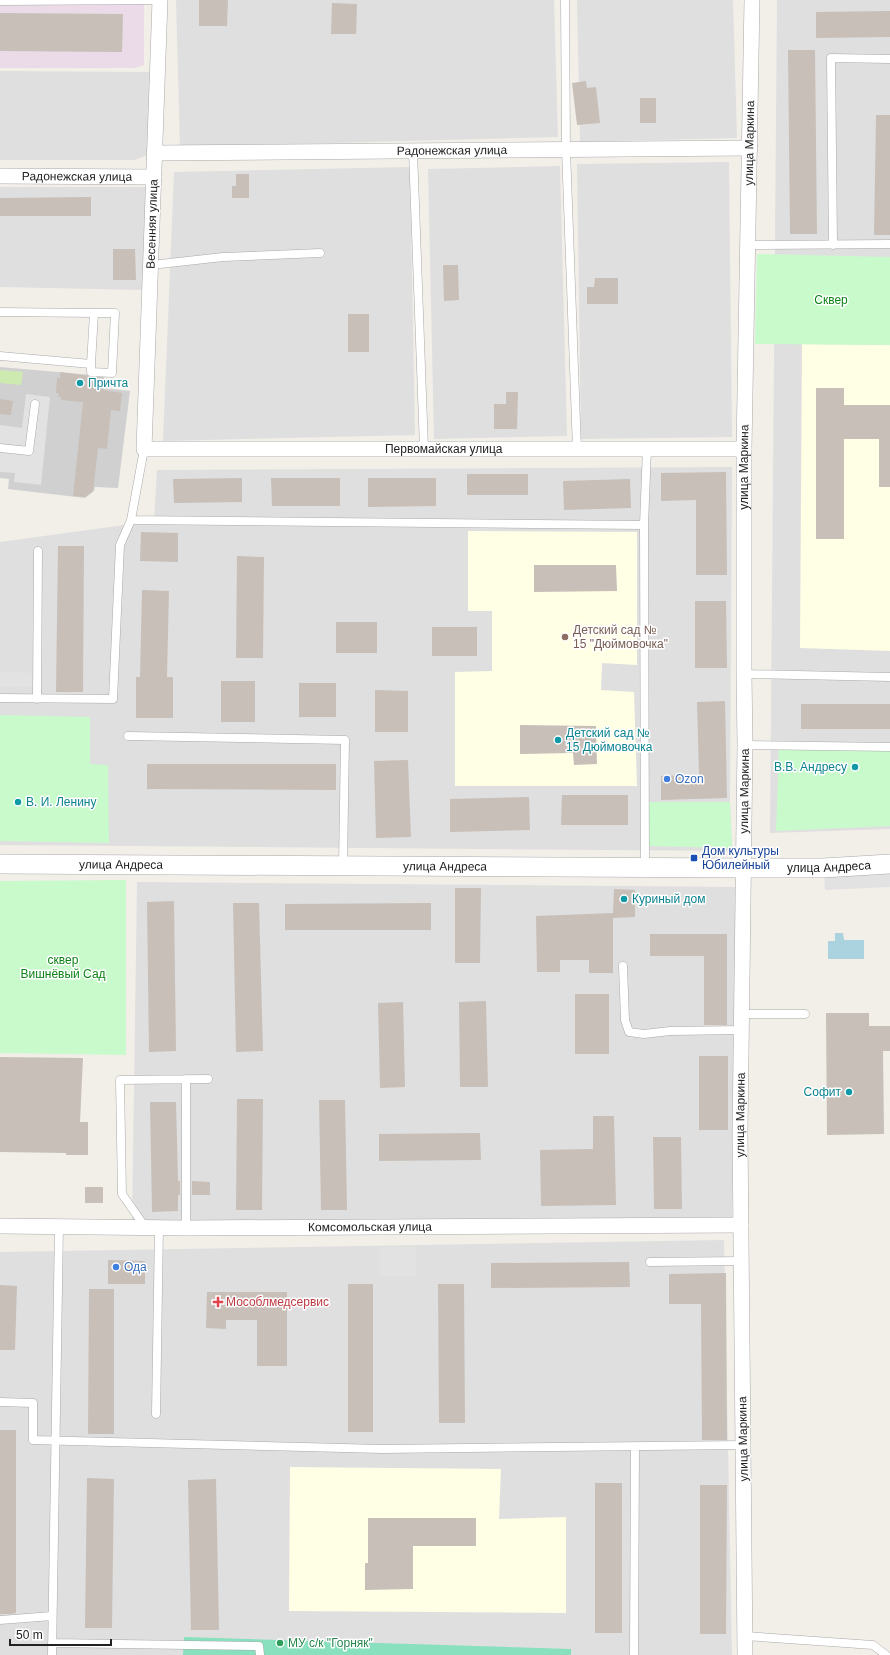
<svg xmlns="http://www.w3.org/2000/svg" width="890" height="1655" font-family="Helvetica,sans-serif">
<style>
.residential{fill:#e0dfdf}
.industrial{fill:#ebdbe8}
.education{fill:#ffffe5}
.religious{fill:#d0d0d0}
.grass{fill:#cdebb0}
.park{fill:#c8facc}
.pitch{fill:#88e0be}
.parking{fill:#e2e2e2}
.water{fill:#aad3df}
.building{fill:#c7bfb8}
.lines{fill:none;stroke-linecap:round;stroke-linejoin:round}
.service-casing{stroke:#a9a9a9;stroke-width:9}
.minor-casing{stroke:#a9a9a9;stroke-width:16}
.tertiary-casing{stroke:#a9a9a9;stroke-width:20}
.service{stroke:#fff;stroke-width:8}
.minor{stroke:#fff;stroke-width:15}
.tertiary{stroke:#fff;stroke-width:19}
.culture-dot{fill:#0f9aa8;stroke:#fff;stroke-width:1.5}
.education-dot{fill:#8d6e63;stroke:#fff;stroke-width:1.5}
.shop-dot{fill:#3f7fe0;stroke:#fff;stroke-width:1.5}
.transit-dot{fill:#1a4fb4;stroke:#fff;stroke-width:1.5}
.health-dot{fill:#e0444e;stroke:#fff;stroke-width:1.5}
.leisure-dot{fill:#2e9e5b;stroke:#fff;stroke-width:1.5}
.labels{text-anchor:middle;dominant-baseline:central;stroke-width:3;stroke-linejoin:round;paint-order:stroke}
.street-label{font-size:12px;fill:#222;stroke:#fff}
.park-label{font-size:12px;fill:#0c8416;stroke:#fff}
.culture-label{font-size:12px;fill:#0d838f;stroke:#fff;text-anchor:start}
.education-label{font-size:12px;fill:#785e54;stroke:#fff;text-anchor:start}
.shop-label{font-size:12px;fill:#366cbe;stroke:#fff;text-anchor:start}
.transit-label{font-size:12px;fill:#164399;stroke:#fff;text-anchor:start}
.health-label{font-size:12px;fill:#be3a42;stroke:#fff;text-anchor:start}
.leisure-label{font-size:12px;fill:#27864d;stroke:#fff;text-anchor:start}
</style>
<rect width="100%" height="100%" fill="#f2efe9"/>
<!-- residential -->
<path class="residential" d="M176 0H554L558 137 180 147Z
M577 0H733L737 138 580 142Z
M777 0H890V829L770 833Z
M0 71 150 72 149 154 135 160H0Z
M729 162 732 437 581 439 577 164Z
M560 166 567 436 434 439 428 169Z
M410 167 415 435 163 441 174 172Z
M0 187H146L144 290 0 287Z
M732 467 730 800 732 851 0 845V542L154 521 157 470Z
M137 882 736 887 732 1219 132 1223Z
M724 1240 732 1655H0V1252Z"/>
<!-- industrial -->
<path class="industrial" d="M0 0H144V65L135 68H0Z"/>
<!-- education -->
<path class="education" d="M802 344 890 345V651L800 648Z
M468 531 637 532V665L602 663 601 690 634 692 637 786H455V672L492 671V611H468Z
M290 1467 501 1469 499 1519 566 1517V1613L289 1611Z"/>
<!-- religious -->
<path class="religious" d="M0 367 104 376 103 388 130 391 118 488 95 487 94 491 85 498 8 489 9 479 0 478Z"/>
<!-- grass -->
<path class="grass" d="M0 370 23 372 21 385 0 383Z"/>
<!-- park -->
<path class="park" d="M757 254 890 257V345L755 344Z
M0 715 90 717V764L108 765 109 843 0 841Z
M779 748 890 749V826L776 831Z
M647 802H730L732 848 648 846Z
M126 880V1055L0 1053V881Z"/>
<!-- pitch -->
<path class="pitch" d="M184 1637 571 1649V1655H183Z"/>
<!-- parking -->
<path class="parking" d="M26 394 50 397 41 485 14 482 15 473 0 472V425L22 428Z
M0 672 33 673V687H0Z
M890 869V887L825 890 824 871Z
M380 1247H416V1276H380Z"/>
<!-- water -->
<path class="water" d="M835 933H843L844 940H864V959H828V941H835Z"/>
<!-- building -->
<path class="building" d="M199 0H228L227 26H199Z
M332 3 357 4 356 34H331Z
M890 11V37L816 38V12Z
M0 13 123 14 122 52 0 51Z
M788 50H815L817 234H790Z
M586 81 587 88 596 87 600 123 577 125 572 83Z
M640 98H656V123H640Z
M876 115H890V235H874Z
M236 174H249V198H232V186H236Z
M91 197V216H0V198Z
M113 249H135L136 280H113Z
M443 265H458L459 300 444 301Z
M595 278H618V304H587V287H594Z
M348 314H369V352H348Z
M60 372 104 378 103 390 122 393 120 411 111 410 107 449 98 448 93 491 85 497 73 496 83 402 61 400V397H58L59 393H56L57 378H60Z
M816 388H844V405H890V487H879V439H844V539H816Z
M506 392H518L517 429H494V404H506Z
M0 399 13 401 11 415 0 414Z
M726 472 727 575H696V500L661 501V473Z
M467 474H528V495H467Z
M242 478V502L174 503 173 479Z
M271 478H340V506H272Z
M368 478H436V506L368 507Z
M630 479 631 508 564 510 563 481Z
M141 532 178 533V562L140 561Z
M58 546H84L83 692H56Z
M237 556 264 557 263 658H236Z
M534 565H616L617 591 534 592Z
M142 590 169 591 167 677H173V718H136V677H140Z
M695 601H726L727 668H695Z
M336 622H377V653H336Z
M432 627H477V656H432Z
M221 681H255V722H221Z
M299 683H336V717H299Z
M375 690 408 691V732H375Z
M725 701 727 798 661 800V776L699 775 697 702Z
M801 704H890V729H801Z
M520 725 596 726 597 764 574 765 573 753 520 754Z
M408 760 411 837 376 838 374 761Z
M147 764H336V790L147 789Z
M562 795H628V825H561Z
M529 797 530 830 450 832V799Z
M455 888H481L480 963H455Z
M614 889 635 890V917L613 918V973H589V960H560V972H537L536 916 613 913Z
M174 901 176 1051 149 1052 147 902Z
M233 903H259L263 1051 236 1052Z
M431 903V930H285V904Z
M650 934H727V1025H704V956H650Z
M575 994H609V1054H575Z
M486 1001 488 1087H460L459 1002Z
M403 1002 405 1087 380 1088 378 1003Z
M826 1013H869V1026H890V1051H883L884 1134 827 1135Z
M699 1056H728V1130H699Z
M0 1057 83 1058 80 1122H88V1155H66V1153L0 1152Z
M237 1099H263L262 1210H236Z
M319 1100H345L347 1210H321Z
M150 1102H176L178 1181H180V1195H178V1211L152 1212Z
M593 1116H614L616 1205 541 1206 540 1150 593 1149Z
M480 1133 481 1160 379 1161V1134Z
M653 1137H681L682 1209H654Z
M192 1181 210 1182V1195H192Z
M85 1187H103V1203H85Z
M108 1260 145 1261V1284H108Z
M629 1262 630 1287 491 1288V1263Z
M726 1273 727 1440H702L701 1304H669V1274Z
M348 1284H373V1432H348Z
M438 1284H464L465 1423H439Z
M0 1285 17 1286 15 1350H0Z
M89 1289H114V1434H88Z
M207 1292H287V1366H257V1320H226V1329L206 1328Z
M0 1430H16V1613L10 1614H0Z
M87 1478 114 1479 112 1628H85Z
M216 1479 219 1630H191L188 1480Z
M595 1483H622V1633H595Z
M700 1485H727L726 1634H700Z
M368 1518H476V1546H413V1589L365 1590V1563H368Z"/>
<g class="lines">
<!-- service casing -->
<g class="service-casing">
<path id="service" d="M565 0 566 150 577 449
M0 1 160 0
M413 151 424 449
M748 245 890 244
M833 245 831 58 890 59
M151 265 223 257 320 253
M0 312 94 313 91 364 0 356
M91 364V372L112 373 115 313H94
M0 448 29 451 35 404
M131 520 644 525
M744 674 890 677
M0 698 113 699 120 545 131 520 144 449
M37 699 38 551
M128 736 345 740 343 866
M745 745 890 747
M645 867 644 525 647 448
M623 966 625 1020 629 1032 644 1034 670 1031 741 1030
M742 1014H805
M186 1079V1228
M145 1227 122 1194 120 1080 208 1079
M650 1262 741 1261
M0 1402 33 1403V1440L382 1449 743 1445
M156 1414 159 1228
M0 1620 52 1616
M745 1636 873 1645 886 1655
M52 1643 259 1646 260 1655
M52 1655 59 1226
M634 1655 635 1447"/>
</g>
<!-- minor casing -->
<g class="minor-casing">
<g id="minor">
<path id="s1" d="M160 0 144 449H744"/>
<path id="s2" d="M154 153 750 148"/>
<path id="s3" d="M0 176 154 177"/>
<path id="s4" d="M0 1226 186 1228 741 1225"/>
<path id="s5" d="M745 1655 740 1134 745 745 744 674V449L752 0"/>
</g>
</g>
<!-- tertiary casing -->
<g class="tertiary-casing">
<g id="tertiary">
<path id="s6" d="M0 864 743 868H823L890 864"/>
</g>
</g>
<!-- service -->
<use href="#service" class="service"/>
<!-- minor -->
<use href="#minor" class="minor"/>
<!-- tertiary -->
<use href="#tertiary" class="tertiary"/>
</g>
<!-- markers -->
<g class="culture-dot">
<circle cx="80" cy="383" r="4"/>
<circle cx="558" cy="740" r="4"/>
<circle cx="855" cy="767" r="4"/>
<circle cx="18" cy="802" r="4"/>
<circle cx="624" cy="899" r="4"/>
<circle cx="849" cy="1092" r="4"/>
</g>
<circle class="education-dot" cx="565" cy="637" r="4"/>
<g class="shop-dot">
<circle cx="667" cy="779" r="4"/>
<circle cx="116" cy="1267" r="4"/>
</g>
<rect class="transit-dot" x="690" y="854" width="8" height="8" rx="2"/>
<path class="health-dot" d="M216 1296h4v4h4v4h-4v4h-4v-4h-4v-4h4z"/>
<circle class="leisure-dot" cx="280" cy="1643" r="4"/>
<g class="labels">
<!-- street labels -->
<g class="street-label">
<text stroke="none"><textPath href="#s5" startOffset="1512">улица Маркина</textPath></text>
<text stroke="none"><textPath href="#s2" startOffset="298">Радонежская улица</textPath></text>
<text stroke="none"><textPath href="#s3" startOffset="77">Радонежская улица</textPath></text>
<text transform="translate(152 224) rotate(-88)">Весенняя улица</text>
<text stroke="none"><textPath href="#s1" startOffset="749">Первомайская улица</textPath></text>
<text stroke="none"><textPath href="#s5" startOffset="1188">улица Маркина</textPath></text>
<text stroke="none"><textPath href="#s5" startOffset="864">улица Маркина</textPath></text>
<text stroke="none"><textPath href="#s6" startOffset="121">улица Андреса</textPath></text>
<text stroke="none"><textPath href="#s6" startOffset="445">улица Андреса</textPath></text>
<text stroke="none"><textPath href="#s6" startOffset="829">улица Андреса</textPath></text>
<text stroke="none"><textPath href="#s5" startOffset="540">улица Маркина</textPath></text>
<text stroke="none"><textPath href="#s4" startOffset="370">Комсомольская улица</textPath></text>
<text transform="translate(743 1439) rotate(-91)">улица Маркина</text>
</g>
<!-- park labels -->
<g class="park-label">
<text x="831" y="300">Сквер</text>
<text x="63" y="960">сквер<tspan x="63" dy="14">Вишнёвый Сад</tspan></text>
</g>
<!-- culture labels -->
<g class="culture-label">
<text x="88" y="383">Причта</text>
<text x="566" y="733">Детский сад №<tspan x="566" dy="14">15 Дюймовочка</tspan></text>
<text x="847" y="767" text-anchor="end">В.В. Андресу</text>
<text x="26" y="802">В. И. Ленину</text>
<text x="632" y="899">Куриный дом</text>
<text x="841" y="1092" text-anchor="end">Софит</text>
</g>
<!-- education labels -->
<g class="education-label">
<text x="573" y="630">Детский сад №<tspan x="573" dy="14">15 "Дюймовочка"</tspan></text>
</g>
<!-- shop labels -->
<g class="shop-label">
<text x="675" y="779">Ozon</text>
<text x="124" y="1267">Ода</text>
</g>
<!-- transit labels -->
<g class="transit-label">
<text x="702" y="851">Дом культуры<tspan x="702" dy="14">Юбилейный</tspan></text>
</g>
<!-- health labels -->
<g class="health-label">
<text x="226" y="1302">Мособлмедсервис</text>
</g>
<!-- leisure labels -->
<g class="leisure-label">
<text x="288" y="1643">МУ с/к "Горняк"</text>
</g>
</g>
<!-- scale -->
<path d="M10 1639v6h101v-6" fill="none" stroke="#222222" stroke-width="2"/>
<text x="16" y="1639" font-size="12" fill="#222222" stroke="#ffffff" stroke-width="3" paint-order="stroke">50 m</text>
</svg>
